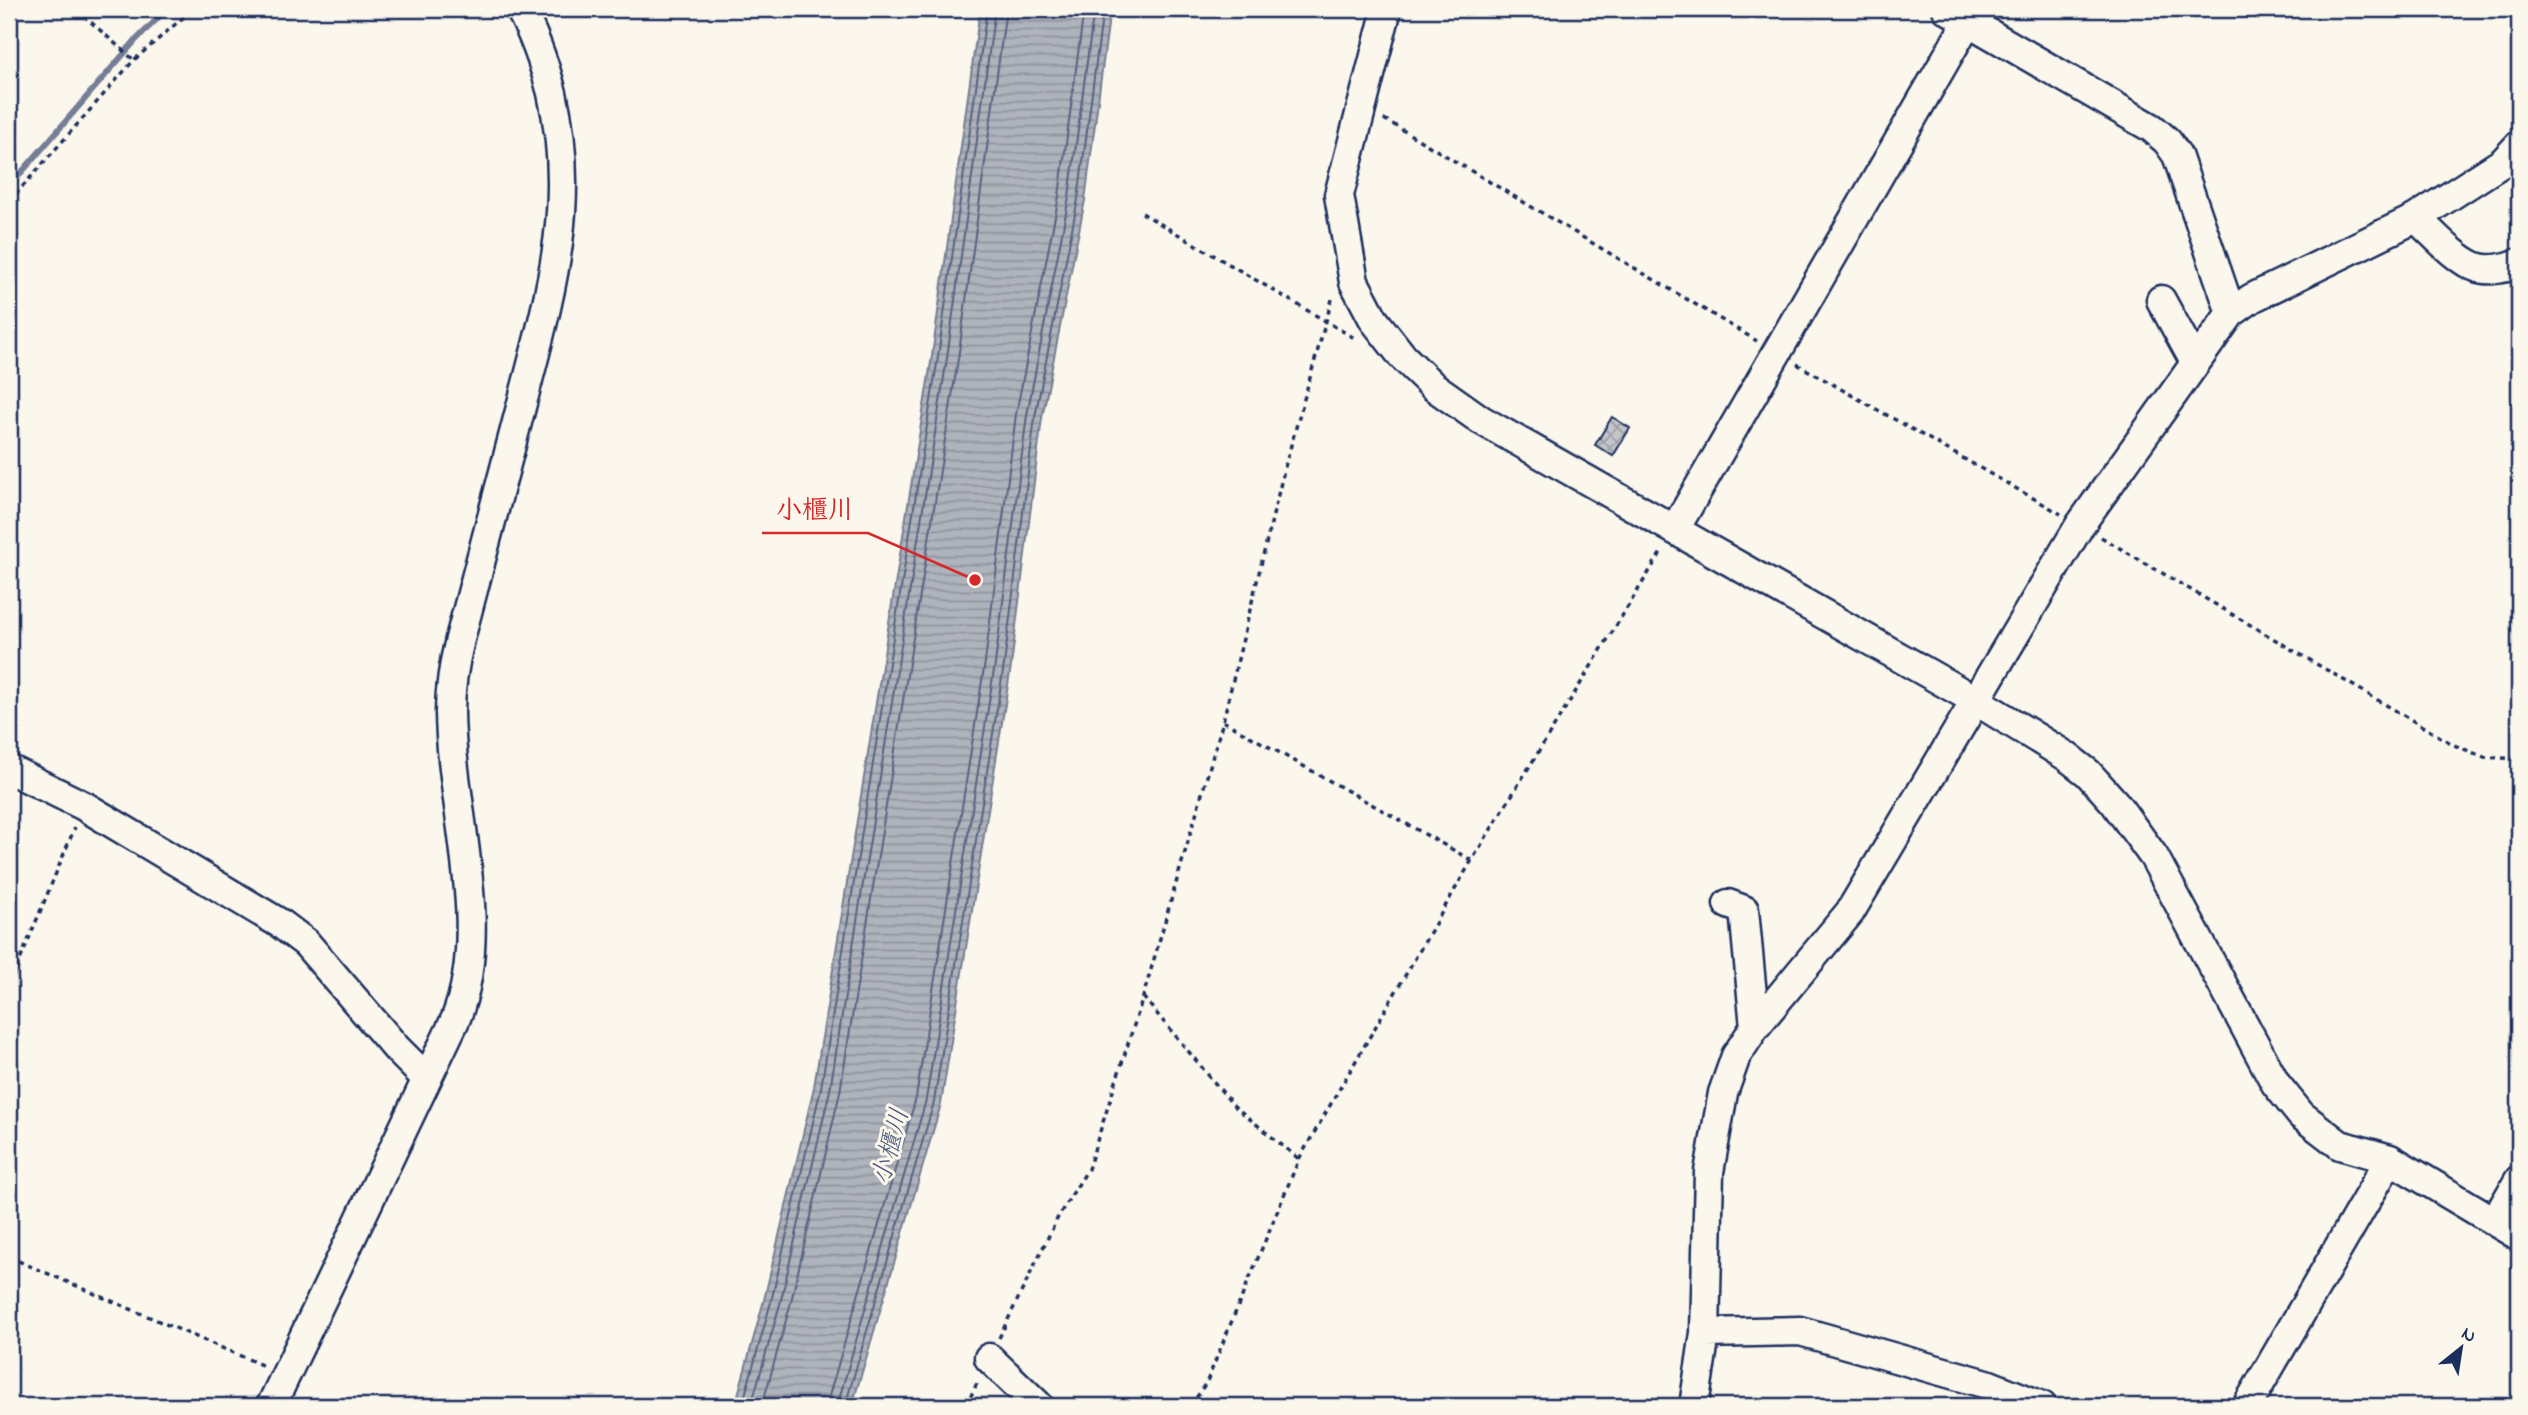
<svg xmlns="http://www.w3.org/2000/svg" width="2528" height="1415" font-family="'Indie Flower','Klee One',sans-serif">
<style>
.water{fill:url(#water-rules);stroke:#747e96;stroke-width:2}
.lines{fill:none;stroke-linecap:round;stroke-linejoin:round}
.shore{stroke:#566483;stroke-width:2}
.stream{stroke:#747e96;stroke-width:6}
.building{fill:url(#building-cross-hatch);stroke:#1b2f5e;stroke-width:2}
.minor-casing{stroke:#1b2f5e;stroke-width:33}
.path{stroke:#1b2f5e;stroke-width:3.5;stroke-dasharray:5 5;stroke-linecap:butt}
.minor{stroke:#fbf7ec;stroke-width:28}
.labels{text-anchor:middle;dominant-baseline:central;stroke-width:6;stroke-linejoin:round;paint-order:stroke}
.water-label{font-size:26px;font-style:italic;fill:#47577a;stroke:#fbf7ec}
.leader{fill:none;stroke:#d62828;stroke-width:2.5}
.callout-dot{fill:#d62828;stroke:#fbf7ec;stroke-width:2.5}
.callout-label{font-size:26px;text-anchor:middle;font-weight:bold;fill:#d62828;stroke:#fbf7ec;stroke-width:6;stroke-linejoin:round;paint-order:stroke}
</style>
<defs>
<pattern id="water-rules" width="6" height="5" patternUnits="userSpaceOnUse" patternTransform="scale(1.75)"><rect width="6" height="5" fill="#afb3bb"/><path d="M0 2.5h6" fill="none" stroke="#8e929b"/></pattern>
<pattern id="building-cross-hatch" width="8" height="8" patternUnits="userSpaceOnUse" patternTransform="scale(1.75)"><rect width="8" height="8" fill="#c3c5c9"/><path d="M0 0l8 8M0 8l8-8" fill="none" stroke="#9ea0a6"/></pattern>
</defs>
<rect width="100%" height="100%" fill="#fbf7ec"/>
<filter id="ink" filterUnits="userSpaceOnUse"><feTurbulence type="fractalNoise" baseFrequency=".0143" numOctaves="2"/><feDisplacementMap in="SourceGraphic" scale="14" xChannelSelector="R" yChannelSelector="G"/><feConvolveMatrix kernelMatrix="1 2 1 2 8 2 1 2 1" color-interpolation-filters="sRGB"/></filter>
<g filter="url(#ink)">
<!-- water -->
<path class="water" d="M980 9H1110L1085 200 1042 418 1011 666 941 1104 852 1406H735L764 1300 814 1087 932 356Z"/>
<g class="lines">
<!-- shore -->
<path class="shore" d="M742 1406 771 1302 821 1088 938 357 987 9
M751 1406 780 1304 830 1090 947 358 995 9
M762 1406 790 1306 840 1092 958 359 1006 9
M826 1406 916 1098 985 662 1016 414 1059 196 1084 9
M837 1406 926 1100 995 664 1027 415 1069 197 1094 9
M845 1406 934 1102 1004 665 1035 417 1078 199 1103 9"/>
<!-- stream -->
<path class="stream" d="M9 187 135 41 167 9"/>
</g>
<!-- building -->
<path class="building" d="M1612 417 1630 428 1613 456 1595 445Z"/>
<g class="lines">
<!-- minor casing -->
<g class="minor-casing">
<path id="minor" d="M1387 9 1339 195 1354 282 1374 320 1403 357 1433 386 1481 420 1975 700 2066 756 2088 773 2115 803 2154 857 2276 1084 2301 1115 2340 1145 2390 1159 2519 1236
M1947 9 2152 128 2167 141 2177 155 2231 313
M2416 218C2432 232 2456 260 2476 267 2489 272 2507 268 2519 263
M2161 300 2195 362
M1675 529 1968 21
M9 769 84 806 281 924 306 943 397 1049 427 1079
M1728 904 1744 910 1755 1027
M2495 1221 2519 1180
M1705 1333 1800 1331 1987 1384 2042 1406
M989 1358 1039 1406
M271 1406 456 1018C492 925 451 810 450 712 450 687 454 663 460 639 480 561 501 484 521 407 549 298 578 206 552 93 544 63 535 36 520 9
M1694 1406 1705 1333 1709 1172 1723 1093 1736 1056 1755 1027 1850 912 2080 525 2231 313 2252 298 2416 218 2503 162 2519 145
M2247 1406 2390 1159"/>
</g>
<!-- path -->
<path class="path" d="M76 9 134 60
M1384 119 1757 341
M9 202 134 60 193 9
M1142 213 1356 339
M1797 364 2061 514
M2101 537 2454 745 2484 757 2519 759
M1223 721 1471 860
M9 987 75 827
M1143 997 1234 1106 1299 1159
M9 1257 264 1366
M999 1338 1059 1215 1088 1169 1143 997 1223 721 1284 470 1333 296
M966 1406 979 1379
M1191 1406 1207 1381 1299 1159 1472 860 1662 551"/>
<!-- minor -->
<use href="#minor" class="minor"/>
</g>
</g>
<g class="labels">
<!-- water labels -->
<g class="water-label">
<text transform="translate(892 1147) rotate(-75)">小櫃川</text>
</g>
</g>
<!-- callouts -->
<path class="leader" d="M975 580L868 533H762"/>
<circle class="callout-dot" cx="975" cy="580" r="7"/>
<g class="callout-label">
<text x="815" y="518">小櫃川</text>
</g>
<!-- margin -->
<rect width="2528" height="1415" fill="none" stroke="#fbf7ec" stroke-width="35"/>
<rect x="18" y="18" width="2493" height="1380" fill="none" stroke="#1b2f5e" stroke-width="2.5" filter="url(#ink)"/>
<!-- north arrow -->
<g transform="translate(2461 1348) rotate(30)" stroke="#fbf7ec" stroke-width="5" paint-order="stroke">
<path d="M0-5L12 26L0 18L-12 26Z" fill="#1b2f5e"/>
<text y="-10" font-size="19" font-weight="bold" text-anchor="middle" fill="#1b2f5e">N</text>
</g>
</svg>
